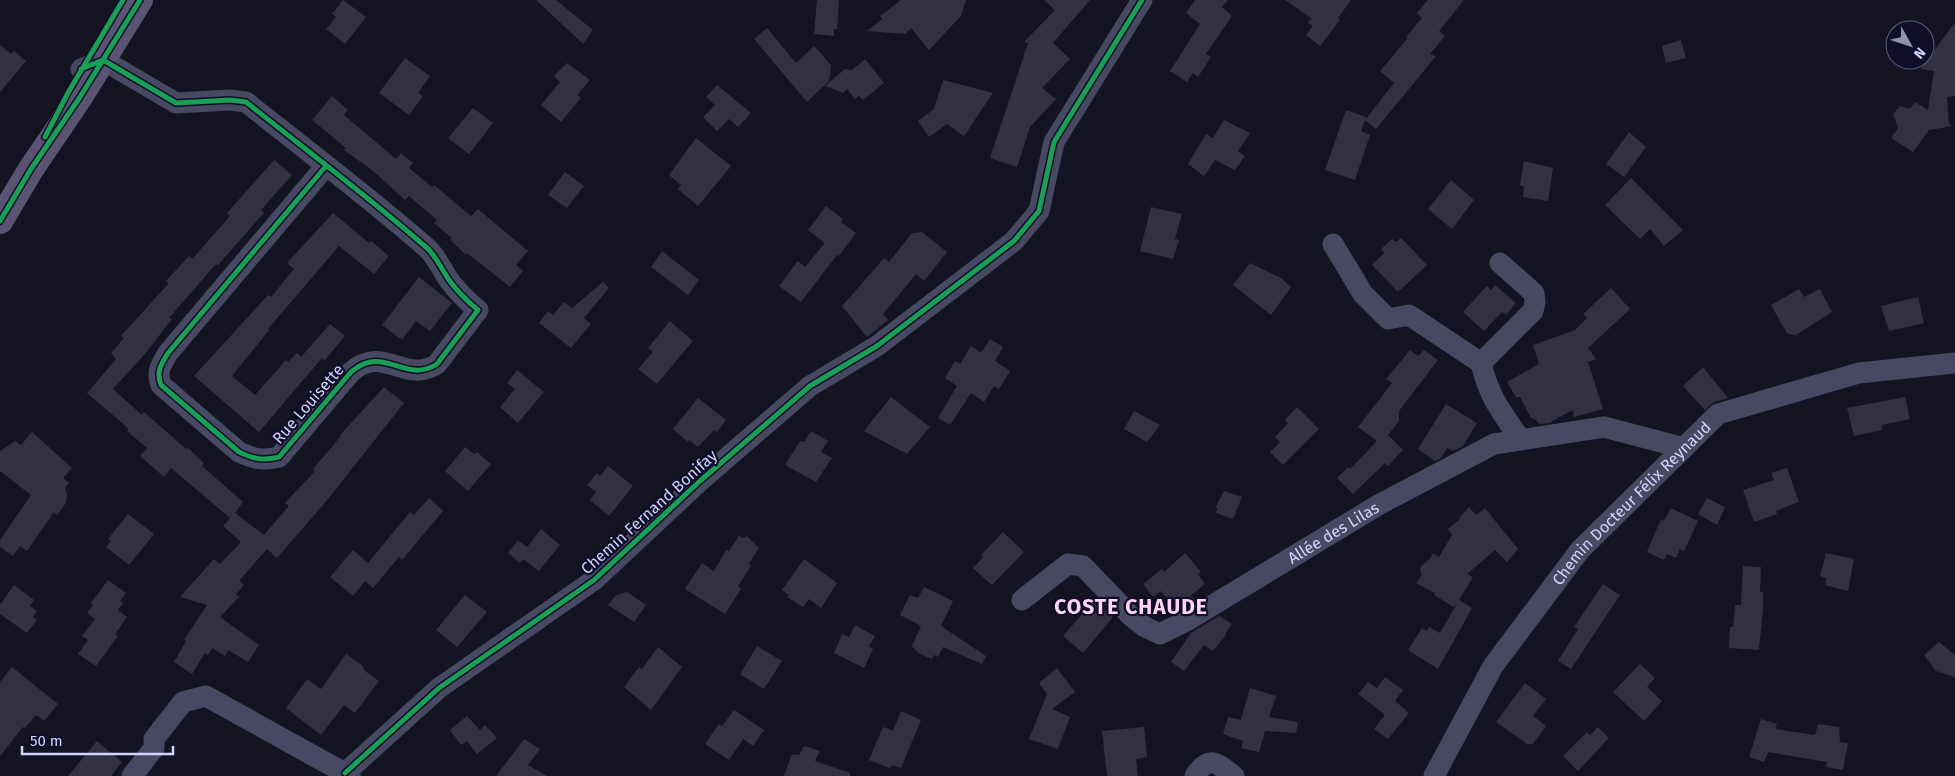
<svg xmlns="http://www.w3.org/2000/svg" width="1955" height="776" font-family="'Fira Sans',sans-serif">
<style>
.building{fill:#323143}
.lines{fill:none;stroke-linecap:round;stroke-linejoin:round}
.minor{stroke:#474862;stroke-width:21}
.major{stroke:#5b5374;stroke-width:26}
.cycleway-casing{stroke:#0f0d27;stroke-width:8}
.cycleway{stroke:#1a9f57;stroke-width:5}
.labels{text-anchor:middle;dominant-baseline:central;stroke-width:4.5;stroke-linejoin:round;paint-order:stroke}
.street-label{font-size:16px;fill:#d3d3ff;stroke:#0f0d27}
.district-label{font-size:21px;font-weight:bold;letter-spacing:1px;fill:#ffd5f4;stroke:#0f0d27}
</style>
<rect width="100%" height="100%" fill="#141321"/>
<!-- building -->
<path class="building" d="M343 0 366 17 345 44 326 29 336 17 332 14Z
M536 0H556L593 30 583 44Z
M817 0H839L837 29H834V36L814 34Z
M901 0H966L961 16 929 50 911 28 905 34 867 31 882 19 880 16Z
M1044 0H1090L1053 43 1070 59 1042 88 1056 99 1030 127 1017 167 990 158 1028 43 1024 42 1055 10Z
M1195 0H1228L1222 7 1232 16 1206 54 1211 57 1198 77 1193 73 1187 82 1170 71 1200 24 1186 13Z
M1285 0H1351L1338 18 1340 20 1320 46 1306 35 1313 26 1308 23 1311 18Z
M1428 0H1464L1439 31 1445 36 1430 54 1436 56 1376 129 1365 120 1394 83 1380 71 1408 38 1406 37 1422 18 1417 13Z
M1955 22V96L1947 97 1949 124 1953 126 1929 130 1913 152 1891 138 1898 128 1893 114 1900 106 1910 109 1915 102 1928 110 1934 71 1921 69Z
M767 28 796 63 814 46 831 65 829 81 807 102 754 39Z
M1681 40 1686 58 1666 63 1662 46Z
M0 45 11 54 14 51 26 61 0 92Z
M405 58 430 76 418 93 423 96 409 115 379 93Z
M865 59 884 83 863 100 859 96 855 99 847 89 843 93 825 86 845 69 852 70Z
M567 63 590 80 577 95 581 98 561 122 541 105 560 82 554 76Z
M943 80 993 93 964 136 947 124 929 137 918 121 934 109Z
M717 85 751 113 738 127 729 119 717 131 703 117 715 105 706 97Z
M332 96 348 110 344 115 396 159 401 153 413 163 409 168 432 187 434 185 471 216 478 209 528 251 516 265 523 271 510 287 467 253 466 255 450 240 452 238 434 223 437 220 409 196 405 200 372 170 344 150 346 148 312 120Z
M473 108 493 123 469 154 448 138Z
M1346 110 1366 117 1361 131 1370 135 1355 180 1325 170Z
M1224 120 1250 133 1238 151 1245 156 1235 170 1215 160 1204 176 1188 164 1206 134 1213 138Z
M1629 132 1646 147 1624 177 1606 164Z
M696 138 731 166 698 206 678 189 681 185 669 175Z
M274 160 292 175 261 210 264 213 248 231 218 265 216 264 169 318 172 319 144 355 113 389 142 415 144 412 186 449 188 448 204 463 202 466 243 502 235 513 264 535 289 506 285 503 315 471 313 469 341 436 340 435 384 387 404 403 324 504 277 558 267 549 239 581 244 585 236 594 239 597 220 617 259 645 248 662 228 650 225 656 212 648 208 655 205 653 192 674 174 662 186 641 184 640 207 605 180 597 214 559 220 564 241 542 223 526 230 518 171 468 164 477 140 456 147 448 127 431 129 429 87 393 116 359 111 353 124 338 121 336 169 283 166 281 189 256 192 259 230 216 227 213Z
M1524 161 1553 168 1548 201 1523 197 1524 186H1520Z
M565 172 584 186 567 208 548 195Z
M1631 178 1683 230 1664 246 1650 229 1640 239 1605 205Z
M1451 180 1474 200 1452 229 1428 209Z
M826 206 843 219 841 222 856 233 839 256 837 255 801 302 779 286 798 261 805 267 825 243 808 230Z
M1151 207 1182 214 1175 239 1179 240 1173 259 1140 251Z
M333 213 369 243 371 241 389 256 374 274 339 246 268 329 269 330 232 376 255 395 286 360 288 362 297 353 301 357 330 324 345 336 324 361 322 358 259 432 194 376 268 295 271 297 294 269 287 263Z
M922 232 947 252 924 281 916 274 883 314 888 320 867 337 842 306 884 258 889 262 912 233Z
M1401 238 1427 265 1398 292 1372 265 1384 253 1381 249 1392 239 1396 242Z
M662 251 699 280 688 295 651 267Z
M1250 263 1281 278 1291 287 1271 315 1233 285Z
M419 277 452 303 430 331 416 321 402 340 382 325Z
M603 282 609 288 584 318 591 324 571 348 539 323 548 311 553 315 564 302 572 308Z
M1495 285 1516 303 1506 315 1502 312 1484 331 1463 312 1487 286 1491 290Z
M1611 288 1630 309 1588 348 1596 359 1588 362 1603 409 1574 417 1573 410 1549 423 1539 424 1536 420 1531 418 1520 397H1516L1507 382 1539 364 1533 345 1575 330 1587 318 1583 314Z
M1799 289 1804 297 1820 289 1832 312 1796 335 1789 334 1786 332 1771 305Z
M1918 297 1924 323 1889 331 1881 306Z
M670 321 693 341 657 384 638 369 653 352 648 348Z
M990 339 1003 347 995 361 1010 371 999 389 994 386 984 402 971 393 950 425 938 418 957 386 945 378 955 361 960 364 971 346 981 353Z
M1410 350 1418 356 1424 350 1438 360 1399 411V421L1388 435 1403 450 1388 466 1385 463 1353 494 1337 478 1348 467 1350 469 1377 441 1358 427 1392 383 1386 379Z
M1703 367 1728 398 1714 402 1705 410 1683 386Z
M517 370 544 392 518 423 500 407 515 389 507 383Z
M891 397 930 427 907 454 864 431Z
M1905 397 1910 419 1882 425V430L1854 436 1847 408Z
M698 398 726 420 717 432 714 430 698 447 689 440 688 442 673 429Z
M1446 404 1477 423 1463 446 1453 451 1447 448 1441 458 1435 461 1418 449Z
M1297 407 1319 429 1283 465 1270 452 1280 442 1275 437 1288 423 1285 420Z
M1134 411 1160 425 1147 442 1124 429Z
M811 431 828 441 821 452 832 458 816 482 785 465 800 441 804 442Z
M32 432 72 468 63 478 69 483 65 488 67 494 66 503 57 515 54 512 27 551 20 546 13 556 0 547V540L31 495 0 471V451L15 441 21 445Z
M465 447 474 454 477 452 491 464 468 491 445 471Z
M608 466 633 486 609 516 590 500 596 492 587 485 597 473 600 476Z
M1787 468 1799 502 1776 511 1777 514 1754 522 1743 490 1774 480 1771 473Z
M1224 491 1242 497 1233 519 1216 513 1217 508H1215Z
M429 498 443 511 402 560 399 557 373 588 365 581 353 596 330 577 353 550 368 563 410 512 414 515Z
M1707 498 1725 507 1717 525 1698 514Z
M1469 507 1476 515 1485 508 1518 549 1507 562 1495 550 1467 574 1473 577 1459 600 1472 608 1438 669 1408 650 1422 628 1427 631 1429 627 1440 633 1459 600 1454 607 1434 595 1435 593 1416 583 1422 575 1420 569 1422 565 1430 559 1433 553 1439 557 1452 535 1448 529 1459 520 1460 517Z
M1671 508 1698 521 1684 551 1680 549 1676 558 1667 554 1664 560 1647 552 1661 519 1664 521Z
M128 514 154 534 129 565 106 547 111 541 108 539Z
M541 529 560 545 539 571 523 559 520 563 508 553 518 540 527 547Z
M1003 532 1024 552 992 585 973 568 983 557 981 555Z
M739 536 743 538 747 536 759 548 749 563 751 566 738 586 741 589 725 614 685 589 702 563 714 571 726 550 729 551Z
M1185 553 1201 572 1198 574 1205 584 1190 596 1196 600 1181 610 1170 597 1167 599 1161 591 1153 597 1143 584 1162 569 1164 572Z
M1826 553 1854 559 1848 591 1825 585 1826 578 1820 576Z
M804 559 837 583 821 608 809 599 803 607 787 597 789 595 782 590Z
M1743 566 1761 567 1760 592H1763V608L1759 650 1729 648 1730 627H1733L1735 605H1741Z
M108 580 126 593 120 601 123 603 118 610 127 617 115 634 118 636 96 666 78 654 88 640 82 636 95 619 87 613 93 605 91 603Z
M1603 584 1620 595 1571 669 1558 661 1578 629 1574 627Z
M14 585 34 600 30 606 37 611 33 617 37 620 27 633 0 614V605Z
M924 587 953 601 941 626 986 656 982 664 943 647 938 657 934 655 932 659 918 653 912 646 921 626 900 615 910 595 918 598Z
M627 592 646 605 634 622 608 605 616 595Z
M465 595 487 612 457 647 436 630Z
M1088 597 1113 617 1083 653 1063 636 1089 606Z
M1219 616 1232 624 1225 634 1226 635 1213 651 1204 645 1184 671 1171 662 1191 633Z
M855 625 875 636 869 646 873 649 864 668 834 653 842 634 849 637Z
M1939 642 1955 655V677L1936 671 1924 655Z
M757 646 782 661 764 689 740 674Z
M658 647 682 667 651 710 624 687 639 667 642 669Z
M346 654 362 665 365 671 379 681 355 713 344 705 321 735 286 708 307 679 321 689Z
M1640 664 1655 678 1647 687 1662 701 1644 721 1613 692Z
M12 667 58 704 44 721 36 715 25 728 23 727 0 756V682Z
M1057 668 1075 692 1052 709 1070 717 1058 749 1029 739 1047 694 1039 683Z
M1385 677 1403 690 1395 701 1409 713 1388 739 1374 729 1385 715 1358 694 1368 682 1377 688Z
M1525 683 1546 699 1533 716 1546 726 1533 744H1527L1496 722Z
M1250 688 1276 696 1269 717 1298 722 1296 733 1265 731 1259 752 1241 748 1243 741 1223 734 1228 717 1241 720Z
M734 710 764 730 753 746 743 739 729 760 705 744 719 724 722 726Z
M901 711 921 720 901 768 892 765 890 768 869 760 883 727 893 731Z
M467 716 480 730 485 725 497 738 477 754 467 741 461 745 450 730Z
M1761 719 1777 724 1775 729 1815 735 1818 724 1839 727 1840 742 1848 743 1843 770 1826 767 1827 762 1768 752 1764 762 1749 757Z
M1144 727 1147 757 1136 759 1138 776H1107L1102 731Z
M1598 727 1609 738 1578 771 1563 756 1587 732 1590 735Z
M524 739 540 749 528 765 547 776H496Z
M97 741 122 762 111 776H68Z
M804 746 820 751 815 761 850 773V776H784L792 754 799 755Z"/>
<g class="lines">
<!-- minor -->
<g class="minor">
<path d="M81 69 103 60 176 103 230 100 246 102C306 150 369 197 427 248 436 256 442 270 449 280 457 291 467 301 478 310L437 364C404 385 384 343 351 372L279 457C263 461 254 459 239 452L161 385C156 371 161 365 168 353L326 166"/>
<path d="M1333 244 1363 294 1388 319 1409 315 1481 363C1489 397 1501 411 1520 439"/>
<path d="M1481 363 1533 311 1535 302 1534 293 1500 263"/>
<path id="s1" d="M1022 600 1068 564 1083 566 1131 616 1145 627 1160 634 1188 620 1380 504 1494 444 1604 427 1684 448"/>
<path d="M345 773 439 688 594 580 700 481 810 386 877 346 1014 241 1039 211 1054 142 1142 0"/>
<path d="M132 776 154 748V739L183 702 206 696 350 776"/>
<path d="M1195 776C1209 754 1217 763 1234 776"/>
<path id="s2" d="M1434 776 1493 666 1580 550 1718 414 1859 373 1955 363"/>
</g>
<!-- major -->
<path class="major" d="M0 221 31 169 80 97 140 0"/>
<!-- cycleway casing -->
<g class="cycleway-casing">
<path id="cycleway" d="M81 69 103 60 176 103 230 100 246 102C306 150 369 197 427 248 436 256 442 270 449 280 457 291 467 301 478 310L437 364C404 385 384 343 351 372L279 457C263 461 254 459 239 452L161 385C156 371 161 365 168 353L326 166
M45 137 69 91 123 0
M0 221 31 169 80 97 140 0
M345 773 439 688 594 580 700 481 810 386 877 346 1014 241 1039 211 1054 142 1142 0"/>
</g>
<!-- cycleway -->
<use href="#cycleway" class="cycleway"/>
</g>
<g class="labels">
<!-- street labels -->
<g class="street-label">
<text transform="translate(308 404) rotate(-49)">Rue Louisette</text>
<text stroke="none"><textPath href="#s2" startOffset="339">Chemin Docteur Félix Reynaud</textPath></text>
<text transform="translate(649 512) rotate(-42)">Chemin Fernand Bonifay</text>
<text stroke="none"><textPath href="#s1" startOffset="378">Allée des Lilas</textPath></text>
</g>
<!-- district labels -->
<g class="district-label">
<text x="1131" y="607">COSTE CHAUDE</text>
</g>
</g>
<!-- north arrow -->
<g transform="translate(1910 45) rotate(130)"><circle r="24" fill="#0f0d27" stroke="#5d5c7d"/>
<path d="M0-4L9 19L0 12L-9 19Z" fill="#9090b1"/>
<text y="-8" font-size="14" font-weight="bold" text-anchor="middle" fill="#d3d3ff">N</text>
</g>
<!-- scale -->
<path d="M22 746v8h151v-8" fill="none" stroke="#d3d3ff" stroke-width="2.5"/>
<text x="30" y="746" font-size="15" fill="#d3d3ff" stroke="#0f0d27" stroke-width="4" paint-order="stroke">50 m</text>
</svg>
